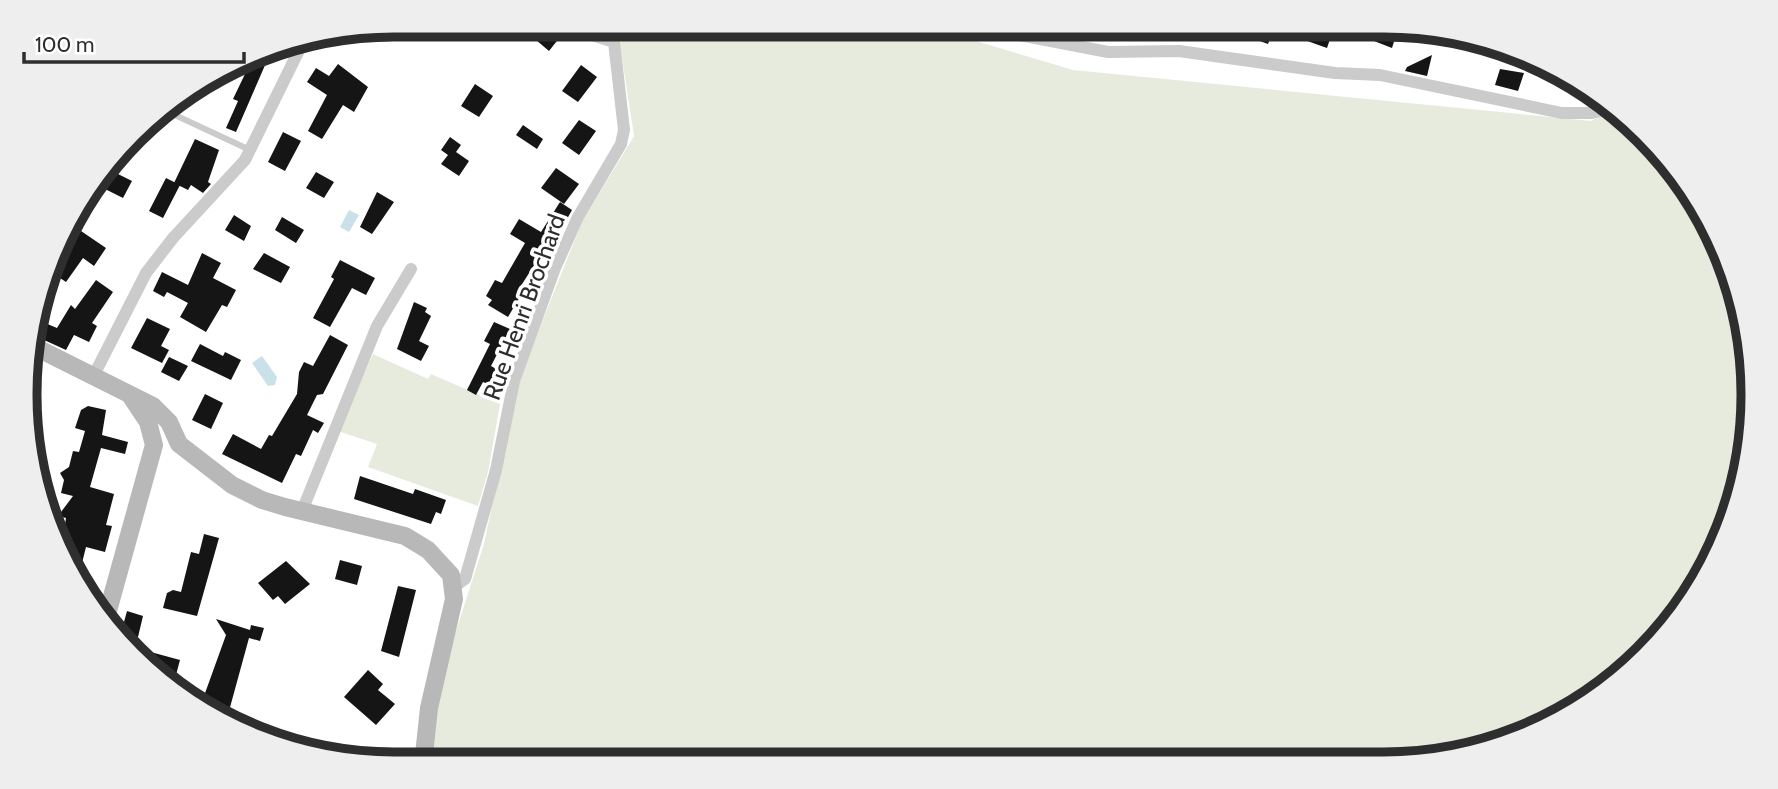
<svg xmlns="http://www.w3.org/2000/svg" width="1778" height="789" font-family="Cabin,sans-serif">
<style>
.green{fill:#e6ebdd}
.water{fill:#cae1e9}
.building{fill:#151515}
.lines{fill:none;stroke-linecap:round;stroke-linejoin:round}
.lane{stroke:#cbcbcb;stroke-width:6}
.street{stroke:#cbcbcb;stroke-width:12}
.secondary{stroke:#b8b8b8;stroke-width:18}
.labels{text-anchor:middle;dominant-baseline:central;stroke-width:7;stroke-linejoin:round;paint-order:stroke}
.street-label{font-size:24px;fill:#2e2e2e;stroke:#fff}
.rim{fill:none;stroke:#2e2e2e;stroke-width:9}
</style>
<rect width="100%" height="100%" fill="#fff"/>
<!-- green -->
<path class="green" d="M623 25H922L1073 70 1591 121 1615 109 1628 117 1716 231 1753 371 1734 514 1691 600 1609 688 1525 736 1432 761 431 764 434 699 484 544 518 382 582 222 634 136 620 45Z
M373 354 428 379 431 374 500 404 488 472 478 506 368 467 377 444 338 431Z"/>
<!-- water -->
<path class="water" d="M349 210 359 215 349 232 340 227Z
M262 356 277 377 275 385 268 386 252 363Z"/>
<!-- building -->
<path class="building" d="M1254 24 1273 31 1268 44 1249 37Z
M1301 24H1335L1327 48 1296 37Z
M1380 24 1398 29 1392 48 1374 41Z
M547 26 560 37 549 51 536 40Z
M261 52 269 56 236 132 226 128 238 101 233 99 245 74 233 69Z
M1432 55 1427 76 1405 71 1407 67Z
M338 64 368 87 354 112 343 105 322 139 308 131 327 95 307 82 316 68 329 76Z
M581 65 597 77 578 102 562 91Z
M1500 69 1524 73 1518 91 1495 85Z
M475 84 493 96 479 117 461 106Z
M579 120 596 131 579 155 562 143Z
M523 125 543 139 537 149 516 135Z
M283 132 301 141 285 171 268 162Z
M450 137 461 145 456 152 469 161 459 176 441 164 448 155 441 150Z
M195 139 219 150 208 182 211 184 203 193 191 185 188 190 174 183Z
M556 168 579 184 564 204 541 188Z
M114 172 132 181 123 198 105 189Z
M316 172 334 182 324 198 306 188Z
M166 178 180 185 163 218 149 211Z
M377 192 394 202 372 234 360 227Z
M560 202 572 210 545 259 540 256 517 292 521 295 508 317 488 305 492 300 486 296 495 280 502 283 525 243 510 234 519 219 541 232Z
M234 215 251 226 244 241 225 230Z
M282 217 304 230 296 243 275 230Z
M81 231 106 248 94 266 83 258 66 282 51 272Z
M202 253 221 263 213 278 236 290 227 307 222 305 206 332 180 317 188 303 167 292 164 297 153 291 162 272 188 285Z
M264 253 290 267 281 283 253 269Z
M340 260 375 278 366 295 352 288 330 327 313 318 334 279 331 277Z
M96 280 113 292 92 323 97 326 89 342 74 335 66 350 31 334 33 318 57 328 71 305 75 309Z
M414 302 427 308 425 312 431 316 419 341 429 346 421 361 397 349Z
M147 318 170 329 161 346 169 350 162 363 131 348Z
M494 322 510 329 491 366 498 370 490 385 483 382 476 395 467 390 490 344 484 341Z
M330 335 348 345 323 394 317 395 307 415 324 423 318 433 313 430 301 456 296 454 282 483 222 454 233 434 261 449 269 435 272 436 297 394 299 372 304 362 313 366Z
M200 344 223 356 225 352 241 360 231 380 191 361Z
M169 357 188 366 179 381 161 372Z
M205 394 223 403 211 429 192 420Z
M88 406 106 410 102 435 128 442 125 454 101 448 90 487 114 494 106 525 112 526 105 552 86 547 81 567 68 563 62 543 66 518 58 516 73 496 61 493 64 480 60 473 69 467 73 451 79 452 85 431 75 428 81 410Z
M360 476 413 494 415 489 446 500 441 514 436 512 431 524 354 499Z
M204 534 219 538 197 616 163 608 167 593 173 590 181 592 191 552 199 554Z
M340 560 362 566 357 585 335 579Z
M286 561 310 584 285 604 278 596 273 600 258 583Z
M398 586 416 590 399 657 381 651Z
M127 611 143 616 138 637 121 633Z
M216 619 250 630 251 625 264 628 260 641 249 638 229 711 218 709 216 700 204 696 226 635Z
M147 651 180 660 173 686 151 673 143 664Z
M368 670 383 684 378 690 395 704 376 725 344 697Z"/>
<g class="lines">
<!-- lane -->
<path class="lane" d="M162 109 250 150"/>
<!-- street -->
<path class="street" d="M967 25 1108 52 1179 51 1335 73 1380 75 1562 113H1592L1612 108
M93 377 146 273 173 238 245 160 304 40
M302 511 377 326 411 269
M454 587 465 579 496 470 514 381 555 268 578 217 621 144 624 130 614 42 583 32 574 25"/>
<!-- secondary -->
<path class="secondary" d="M31 345 153 406 169 422 179 444 232 485 262 500 285 507 405 536 428 550 451 575 454 599 429 708 423 764
M106 618 154 445 148 422 132 398"/>
</g>
<g class="labels">
<!-- street labels -->
<g class="street-label">
<text transform="translate(524 307) rotate(-70)">Rue Henri Brochard</text>
</g>
</g>
<!-- crop -->
<path d="M0 0H1778V789H0ZM394 37H1384A357 357 0 0 1 1741 394V395A357 357 0 0 1 1384 752H394A357 357 0 0 1 37 395V394A357 357 0 0 1 394 37Z" fill="#eee" fill-rule="evenodd"/>
<path class="rim" d="M394 37H1384A357 357 0 0 1 1741 394V395A357 357 0 0 1 1384 752H394A357 357 0 0 1 37 395V394A357 357 0 0 1 394 37Z"/>
<!-- scale -->
<path d="M24 52v10h220v-10" fill="none" stroke="#2e2e2e" stroke-width="3.5"/>
<text x="35" y="52" font-size="21" fill="#2e2e2e" stroke="#ffffff" stroke-width="5" paint-order="stroke">100 m</text>
</svg>
